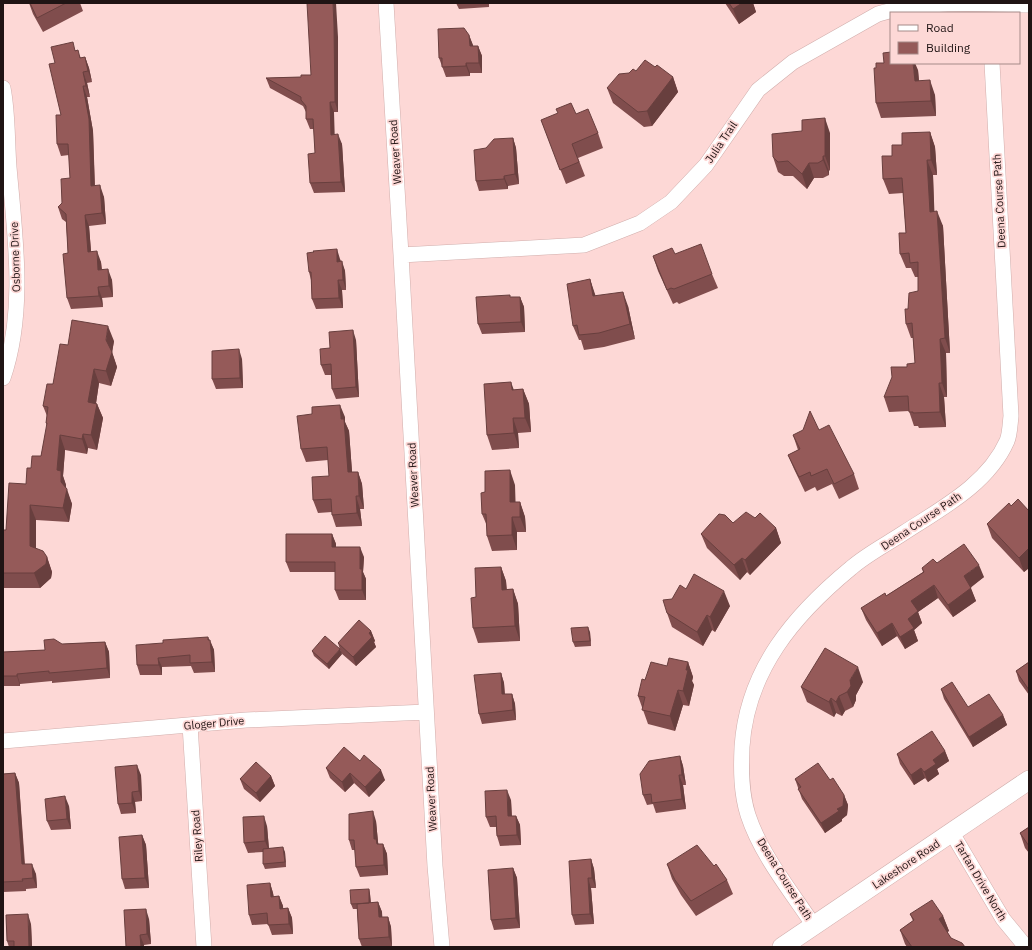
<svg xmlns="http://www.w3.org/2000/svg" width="1032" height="950" font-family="'IBM Plex Sans',sans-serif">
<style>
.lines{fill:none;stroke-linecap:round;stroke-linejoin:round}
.minor-casing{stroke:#d1aeac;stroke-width:16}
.tertiary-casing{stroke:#d1aeac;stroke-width:20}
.minor{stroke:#fff;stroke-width:15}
.tertiary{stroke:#fff;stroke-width:19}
.wall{fill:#804d4d}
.shaded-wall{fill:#683f3e}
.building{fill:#955a59;stroke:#683f3e}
.labels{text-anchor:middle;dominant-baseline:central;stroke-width:3.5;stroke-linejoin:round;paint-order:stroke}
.street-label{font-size:11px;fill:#201414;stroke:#fdd8d6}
</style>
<rect width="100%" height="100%" fill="#fdd8d6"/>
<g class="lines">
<!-- minor casing -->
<g class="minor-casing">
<path id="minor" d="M386 3 401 255 435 866 442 947
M3 88C8 113 7 141 9 167 15 236 26 311 3 378
M401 255 584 245 640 223 671 202 706 165 758 90 793 62 878 14C923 0 982 4 1029 5
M190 725 204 947
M3 741 246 720 426 712
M952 833 1003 919 1026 947
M814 926C791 891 761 855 748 815 741 793 741 770 742 747 747 670 794 615 851 568 867 554 887 544 905 532 942 508 988 484 1007 441 1010 434 1010 424 1011 416L992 63"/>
</g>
<!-- tertiary casing -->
<g class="tertiary-casing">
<path id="tertiary" d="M782 947 1029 780"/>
</g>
<!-- minor -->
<use href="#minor" class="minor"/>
<!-- tertiary -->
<use href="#tertiary" class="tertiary"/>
</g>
<!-- wall -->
<path class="wall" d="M29 3H80L83 11 43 32 33 14Z
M456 3H489V7L459 9Z
M725 3H753L756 12 739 24Z
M469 35 473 46H478L482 56V73H470V76L446 77 439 58Z
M338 37V112H334V135L342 144 345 192 314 193 310 183 315 153 314 129H310L306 119V112L303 106 270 88 266 78 301 77 311 75Z
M76 50 81 58 85 57 89 68 92 82 87 83 90 97H87L93 131 95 186 104 197 106 224 89 226 91 252 101 262 102 269 112 280 113 297 102 298 103 307 71 309 67 298 68 253 66 222 62 219 58 207 62 203 70 178 69 155 61 156 57 144 61 115 55 63Z
M655 67 673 77 678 92 652 126 644 127 613 103 607 88 629 73Z
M918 70 919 81 935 95 936 116 881 118 876 103Z
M576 114 598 133 603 148 578 158 585 176 566 184 541 120Z
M930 132 935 147 937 175H933L934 212 943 226 950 353H946L947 397H944L946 427 919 428 918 426H914L909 411 889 412 884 397 907 367 915 363 913 338H911L906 324 908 309 918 291V277H915L911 268H906L900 254 906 233 903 193 889 194 883 179 892 156 902 145Z
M830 133V170L829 171V175L823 178H814L807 189 793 176H784L778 172 773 157Z
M513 138 516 148 519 184 508 186V189L479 191 476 181 486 148Z
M675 254 712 274 718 288 679 304 677 302 673 304 658 271 653 256Z
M340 259 341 261 345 271 346 290H342L343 308 316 309 312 299 311 280 309 272Z
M590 279 595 296 628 306 635 339 604 347 584 350 581 340H579L573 326Z
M520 297 524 307 525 332 482 334 478 324Z
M356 340 359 397 336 399 332 389 331 375H325L321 365 330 348Z
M114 341 112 352 117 367 111 386 99 383 96 403 97 404 103 418 97 450 88 448 87 454 65 450 63 476 66 485V489L72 504 69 522 36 520V548L47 557 52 572 51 578 40 588H3V530H6L26 484 31 468 41 456 47 426 46 423 47 416 43 406 53 384 68 345Z
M242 359 243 388 216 389 212 379Z
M523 389 529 404 531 432 518 433 519 448 492 450 487 435 514 390Z
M345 417V422L349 431 352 472H358L362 484 364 509H360L362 526 336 527 332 515V512L318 513 313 500 329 476 328 460 306 462 301 449Z
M819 430 854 474 859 489 839 499 832 484 817 491 815 487 805 492 794 469 788 455 798 450 793 435Z
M515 485V502H520L525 517 526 532H517V550L492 551 487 536V526L482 514 485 492Z
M1011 506 1029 511V568L1024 572 992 538 987 524Z
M755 518 776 528 781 543 750 575 747 572 740 580 707 548 701 534 733 523Z
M332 534 336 544V547L364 557 363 572 366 579V600H339L335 590V572H290L286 562Z
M937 563 984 577 970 587 976 601 953 617 938 598 918 612 922 623 914 630 918 641 905 649 897 636 882 646 866 620 861 608 886 596 923 572 922 568Z
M501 567 506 581 507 590 513 589 518 604 520 641 478 643 473 628 476 597Z
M672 599 730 606 715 632 712 630 703 646 672 627 667 613Z
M371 631 375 641 374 642 376 647 356 666 341 653 338 643Z
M590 632 591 646 575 647 573 642Z
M208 637 214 650 215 672 194 673 191 666 162 667V675H140L137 665 163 643Z
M105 642 109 652 110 678 52 683V681L20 684V686H3V652L45 650 62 644Z
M312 651 342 654 329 669 314 656Z
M688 662 693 677 692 681 694 685 689 706 683 705 675 731 648 724 638 696 645 680 667 666Z
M1029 662V695L1019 681 1016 671Z
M501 673 504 683 505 694H512L515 704 516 720 482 724 479 714Z
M863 682 856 695V700L853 707 845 711 842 716 836 713 834 717 807 702 801 687Z
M941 689 968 707 1003 715 1007 725 973 747 944 699Z
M945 751 949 761 937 769 939 774 928 782 925 778 914 785 900 764 897 754Z
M680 756 683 766 686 785H683L686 809 656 813 653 804 647 805 643 795Z
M360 761 385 780 369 797 354 783 345 792 330 778 326 768Z
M15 773 19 783 25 864 36 874 37 888 26 889V891L3 892V774Z
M141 775 142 801 135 802 136 813 121 814 118 804Z
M271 776 275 786 260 802 244 789 240 779Z
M795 779 830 780 844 795 848 805 847 815 842 819V821L825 833 802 799Z
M511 800 512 816H516L520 825 521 845 500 846 497 836 496 827H490L486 817Z
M69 806 71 829 51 830 47 821Z
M376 821 378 842V844H383L387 854 388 875 360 877 356 867 355 850H352L349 840Z
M267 826 269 848 285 852 286 867 265 869 263 864V852L248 853 244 843Z
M1029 827V853L1025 848 1020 833Z
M142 835 146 845 149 888 125 889 122 879Z
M591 859 594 869 596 888H591L594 924 575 925 572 915Z
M667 864 714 866 727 880 733 894 696 916 681 895 672 879Z
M513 868 517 878 520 928 494 930 491 920Z
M270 883 273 893 274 897 279 896 283 906V909L288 908 292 918 293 934 272 935 268 924 252 925 249 915Z
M369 889 370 894 371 903 378 902 382 912V917H388L391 927 392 947H362L359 939 357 909H353L351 904Z
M910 914 943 916 949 931 947 932 951 938 965 947H907L905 944 900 930 913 921Z
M149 919 151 944 144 945V947H126Z
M31 924 32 947H9L7 941Z"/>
<!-- shaded-wall -->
<path class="shaded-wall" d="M333 3H336L338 37V112L335 102Z
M742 3H753L756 12 739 24 733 9Z
M469 35 473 45 474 56 470 46Z
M478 46 482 56V73L479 63Z
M85 57 89 68 92 82 88 71Z
M466 63 470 73V76L466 66Z
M913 63H915L918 70 920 95 915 81Z
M83 72 87 83 90 97 86 86Z
M673 77 678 92 652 126 647 111Z
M930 80 935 95 936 116 931 101Z
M83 86 87 97 93 131 95 197 91 186Z
M330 102 334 112 335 145 331 135Z
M825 118 830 133V170L825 156Z
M930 132 935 147 937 175 931 160Z
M338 134 342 144 345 192 341 182Z
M513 138 516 148 519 184 515 174Z
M823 156 829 171V175L823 160Z
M927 160 933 175 935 227 930 212Z
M809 163 814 178 807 189 802 174Z
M504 176 508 186V189L504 179Z
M100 185 104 197 106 224 102 213Z
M937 211 943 226 950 353 945 338Z
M85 215 89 226 92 263 88 252Z
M337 249 340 259 341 271 337 262Z
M97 251 101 262 102 281 98 270Z
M342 261 345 271 346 290 343 280Z
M108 269 112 280 113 297 109 286Z
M590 279 595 294 599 311 593 296Z
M338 280 342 290 343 308 339 298Z
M98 287 102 298 103 307 99 296Z
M623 292 628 306 635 339 630 324Z
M520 297 524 307 525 332 521 322Z
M108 326 114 341 112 353V352L117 367 111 386 106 371V340Z
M353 330 356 340 359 397 356 387Z
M940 339 946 353 947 397 942 383Z
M239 349 242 359 243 388 240 378Z
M94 369 99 383 94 417 88 402Z
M511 382 516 396 512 390Z
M939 383 944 397 946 427 940 412Z
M523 389 529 404 531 432 525 418Z
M97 404 103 418 97 450 91 435Z
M340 405 345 417V422L349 431 353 485 348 472 341 419Z
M513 418 518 433 519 448 514 433Z
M83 434 88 448 87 454 82 439Z
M60 435 65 450 63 476 66 485V491L67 489 72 504 69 522 63 508 57 470Z
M510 470 515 485 516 517 510 502Z
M358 472 362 484 364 509 359 496Z
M356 496 360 509 362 526 357 513Z
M520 502 525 517 526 532 520 517Z
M30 505 36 520V560L30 546Z
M512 517 517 532V550L512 535Z
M776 528 781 543 750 575 745 560Z
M332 534 336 544V557L332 547Z
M360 547 364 557 363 572 366 579V600L362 590 360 569Z
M1029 548V568L1024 572 1019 558Z
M47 557 52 572 51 578 40 588 34 573Z
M742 558 747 572 740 580 734 565Z
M979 565 984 577 969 589 964 576Z
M501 567 506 581 507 605 502 590Z
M934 585 938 598 918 612 922 623 914 630 918 641 905 649 900 637 908 619 911 601Z
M971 588 976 601 953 617 948 605Z
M513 589 518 604 520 641 515 626Z
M724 591 730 606 715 632 710 617Z
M707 615 712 630 703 646 697 632Z
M892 623 897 636 882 646 877 633Z
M588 627 590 632 591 646 590 641Z
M371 631 375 641 374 642 376 647 356 666 353 657Z
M208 637 211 645 210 640 214 650 215 672 212 662Z
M105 642 109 652 110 678 107 668Z
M340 649 342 654 329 669 327 664Z
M158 658 162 667V675L159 665Z
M688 662 693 677 692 681 694 685 689 706 683 691 686 670Z
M858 667 863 682 856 695V700L853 707 847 692 850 680Z
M501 673 504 683 505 704 502 694Z
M17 674 20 684V686L17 676Z
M678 690 683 705 675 731 670 716Z
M512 694 515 704 516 720 513 710Z
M839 696 845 711 842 716 836 702Z
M831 698 836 713 834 717 829 702Z
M1003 715 1007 725 973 747 969 737Z
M945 751 949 761 937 769 939 774 928 782 924 772 933 760Z
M680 756 683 766 686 785 682 775Z
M137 765 141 775 142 801 139 791Z
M921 768 925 778 914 785 911 775Z
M381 770 385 780 369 797 365 787Z
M15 773 19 783 25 874 22 864Z
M350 773 354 783 345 792 342 782Z
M679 775 683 785 686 809 682 799Z
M271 776 275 786 260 802 256 793Z
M507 790 511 800 512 826 508 816Z
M132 792 135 802 136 813 132 803Z
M844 795 848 805 847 815 842 819V821L825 833 821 823 837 809Z
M65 796 69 806 71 829 67 819Z
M373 811 376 821 378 842 380 849V854L374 839Z
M264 816 267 826 269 851 265 841Z
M516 816 520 825 521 845 517 835Z
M142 835 146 845 149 888 145 878Z
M383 844 387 854 388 875 384 865Z
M283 847 285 852 286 867 285 862Z
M591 859 594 869 596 888 592 878Z
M32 864 36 874 37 888 33 878Z
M513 868 517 878 520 928 516 918Z
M588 878 591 888 594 924 590 914Z
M270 883 273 893 274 907 271 897Z
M369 889 370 894 371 908 369 903Z
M279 896 283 906 284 919 280 909Z
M378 902 382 912 383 927 379 917Z
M288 908 292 918 293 934 289 924Z
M146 909 149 919 151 944 147 934Z
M28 914 31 924 32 947H29Z
M943 916 949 931 944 934 939 919Z
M388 917 391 927 392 947 389 937Z
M140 935 144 945V947H141Z"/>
<!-- building -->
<path class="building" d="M30 3H66L37 18Z
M307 3H333L334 27 335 102H330L331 135 338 134 341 182 310 183 308 154 315 153 313 119H306V106L301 100V97L266 78 301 77V75H311Z
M729 3H742L733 9Z
M464 28 469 35 470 46H478L479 63H466V66L442 67V58H439L438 29Z
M73 42 75 51 78 50 80 58 85 57 88 71 83 72 86 86H83L89 119 91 186 100 185 102 213 85 215 88 252 97 251 98 270 108 269 109 286 98 287 99 296 67 298 63 254 68 253 66 214 58 207 62 203 61 179 70 178 68 144H57L56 115H61L49 64 55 63 51 47Z
M891 52V63H913L915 81 930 80 931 101 876 103 874 68H876V63H884L883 53Z
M645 60 655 67 657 65 673 77 647 111 638 112 607 88 619 74 629 73 633 69 636 71Z
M571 103 576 114 588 109 598 133 572 144 579 162 560 170 541 120 558 113 556 109Z
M825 118V156H823V160L818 163H809L802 174 788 161 778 162 773 157 772 134 802 131V120Z
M930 132 931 160H927L930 212 937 211 945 338 940 339 942 383H939L940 412 913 413V412H909L908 396 884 397 892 377 891 367H907V364L915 363 912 323 906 324 905 309H908L909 293 918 291V262L910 263 909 253 900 254 899 233H906L902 178 883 179 882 156H892V145H902V133Z
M513 138 515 174 504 176V179L476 181 474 150 486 148 494 139Z
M701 244 712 274 674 289 671 288 667 290 653 256 672 248 675 254Z
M337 249V262L342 261 343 280H338L339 298 312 299 311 272H309L307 253 314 252 313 251Z
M590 279 593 296 623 292 630 324 599 333 579 335 577 325 573 326 567 284Z
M510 295V297H520L521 322 478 324 476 297Z
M72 320 108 326 106 340 112 352 106 371 94 369 88 402 97 404 91 435 83 434 82 439 60 435 57 470 61 471V482L67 489 63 508 30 505V546L43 551 47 557 46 564 34 573H3V530H6L9 483 26 484 27 468H31L32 456H41L47 423H46L48 407 43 406 47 384H53L60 344 68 345Z
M353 330 356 387 332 389 331 364 321 365 320 349 330 348 329 332Z
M239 349 240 378 212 379V351Z
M511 382 512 390 523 389 525 418H513L514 433 487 435 484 384Z
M340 405 341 419H344L348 472H358L359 496H356L357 513 332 515 331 499 313 500 312 477 329 476 327 447 301 449 297 416 312 414V407Z
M810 411 819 430 829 425 854 474 834 484 827 469 811 476 810 472 799 477 788 455 800 449 793 435 803 430Z
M510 470V502H520V517H512V535L487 536 486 514H482L481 493 485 492V471Z
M1018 499 1029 511V548L1019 558 987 524 1009 503 1011 506Z
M746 512 755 518 760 513 776 528 745 560 742 558 734 565 701 534 719 514 725 515 733 523Z
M286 534H332V547H360V569H362V590H335V562H286Z
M964 544 979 565 964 576 971 588 948 605 934 585 911 601 918 611 908 619 914 628 900 637 892 623 877 633 861 608 885 593 886 596 924 572 922 568 933 559 937 563Z
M501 567 502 590 513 589 515 626 473 628 471 598 476 597 475 568Z
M694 574 724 591 710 617 707 615 697 632 667 613 663 600 672 599 680 585 686 589Z
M359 620 371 631 369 633 372 637 353 657 338 643Z
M588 627 590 641 573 642 571 628Z
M325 636 340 649 327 664 312 651Z
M208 637V640H210L212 662 190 663V655L158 658 159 665H137L136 645 163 643V640Z
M54 639 62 644 105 642 107 668 49 673V671L17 674V676H3V652L45 650 44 640Z
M825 648 858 667 850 680 851 686 847 692 839 696 836 702 831 698 829 702 801 687Z
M669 658 688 662 686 670H688L683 691 678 690 670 716 642 710 645 697 638 696 642 679 645 680 651 662 667 666Z
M1029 662V690L1016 671Z
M501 673 502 694H512L513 710 479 714 474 675Z
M952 682 968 707 989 694 1003 715 969 737 941 689Z
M932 731 945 751 933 760 936 764 924 772 921 768 911 775 897 754Z
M344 747 360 761 364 755 381 770 365 787 350 773 342 782 326 768Z
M680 756 682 775H679L682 799 652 803 651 794 643 795 640 774 649 761Z
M256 762 271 776 256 793 240 779Z
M818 763 830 780 833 778 844 795 843 806 837 809 839 811 821 823 798 789 801 787 795 779Z
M137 765 139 791 132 792V803L118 804 115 767Z
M15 773 22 864H32L33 878 22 879 23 881 3 882V774Z
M507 790 508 816H516L517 835 497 836 496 816 486 817 485 791Z
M65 796 67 819 47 821 45 799Z
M373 811 374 839H376L377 844H383L384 865 356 867 354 840H349V814Z
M264 816 265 841 244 843 243 817Z
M1029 827V846L1020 833Z
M142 835 145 878 122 879 119 837Z
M697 845 714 866 716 864 727 880 691 901 675 880 667 864Z
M283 847 285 862 263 864V849Z
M591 859 592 878H588L590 914 572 915 569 861Z
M513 868 516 918 491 920 488 870Z
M270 883 271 897 279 896 280 909 288 908 289 924 268 925 267 913 249 915 247 885Z
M369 889V903L351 904 350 890Z
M932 900 943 916 939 919 951 938 962 943 965 947H912L900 930 914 920 910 914Z
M378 902 379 917H388L389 937 359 939 357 904Z
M146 909 147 934 140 935 141 947H126L124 910Z
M28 914 29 947H14V941H7L6 915Z"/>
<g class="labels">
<!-- street labels -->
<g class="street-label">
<text transform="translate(721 142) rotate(-56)">Julia Trail</text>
<text transform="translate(395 152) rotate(-94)">Weaver Road</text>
<text transform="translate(999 201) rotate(-93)">Deena Course Path</text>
<text transform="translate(15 257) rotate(-92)">Osborne Drive</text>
<text transform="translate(413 475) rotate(-93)">Weaver Road</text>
<text transform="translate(921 521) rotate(-34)">Deena Course Path</text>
<text transform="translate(214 723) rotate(-5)">Gloger Drive</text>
<text transform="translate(431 799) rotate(-93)">Weaver Road</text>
<text transform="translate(197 836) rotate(-94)">Riley Road</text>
<text transform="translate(906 864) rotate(-34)">Lakeshore Road</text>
<text transform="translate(785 879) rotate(58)">Deena Course Path</text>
<text transform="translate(981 881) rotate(59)">Tartan Drive North</text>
</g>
</g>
<!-- border -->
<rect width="1032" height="950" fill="none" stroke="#201414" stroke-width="8"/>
<!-- legend -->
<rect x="890" y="12" width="130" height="52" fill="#fdd8d6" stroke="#a58a88"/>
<rect x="898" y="25" width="20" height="6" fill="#ffffff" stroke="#a58a88"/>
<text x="926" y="32" font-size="12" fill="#201414">Road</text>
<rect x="898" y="42" width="20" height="12" fill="#955a59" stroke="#a58a88"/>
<text x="926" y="52" font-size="12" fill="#201414">Building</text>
</svg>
